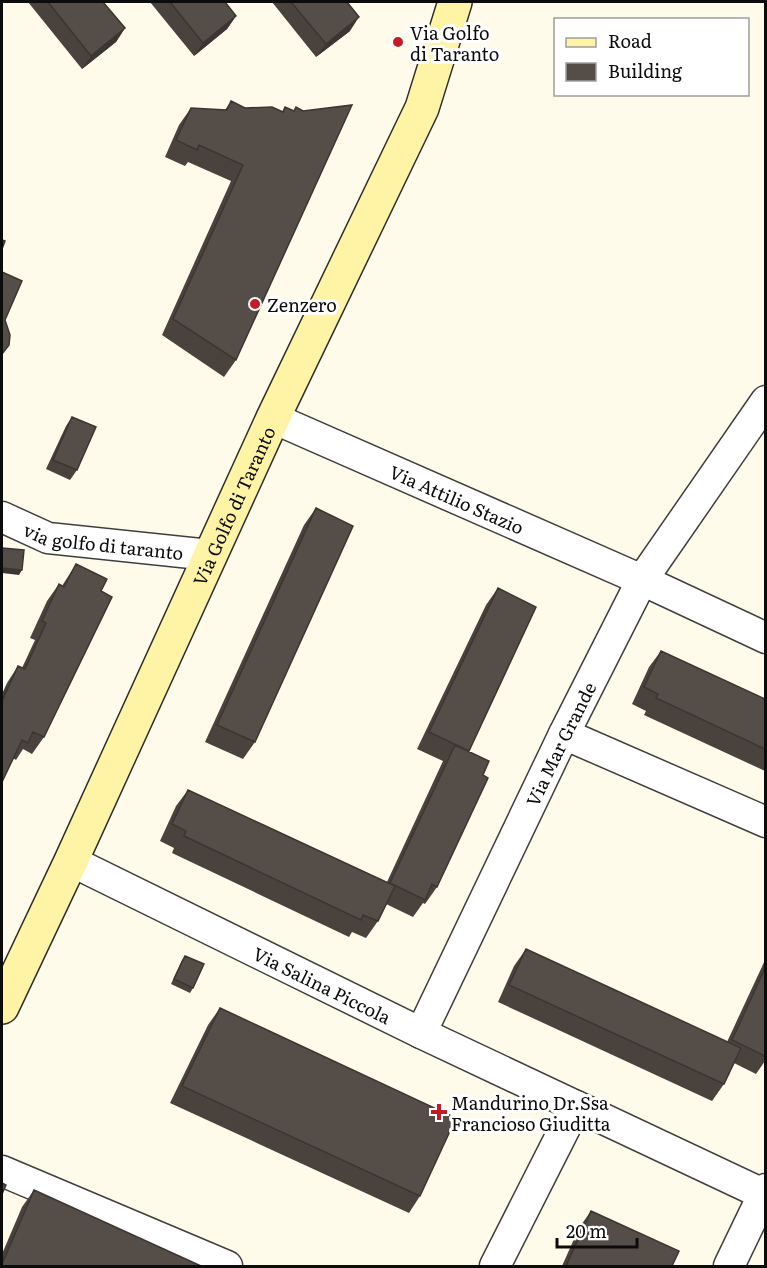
<svg xmlns="http://www.w3.org/2000/svg" width="767" height="1268" font-family="Literata,serif">
<style>
.lines{fill:none;stroke-linecap:round;stroke-linejoin:round}
.street-casing{stroke:#3f3f3f;stroke-width:33}
.secondary-casing{stroke:#2e2e2e;stroke-width:36}
.street{stroke:#fff;stroke-width:30}
.secondary{stroke:#fff4a5;stroke-width:33}
.wall{fill:#49423d}
.shaded-wall{fill:#3c3632}
.building{fill:#554d47;stroke:#3c3632;stroke-width:1.5}
.poi-dot{fill:#c31c26;stroke:#fff;stroke-width:2}
.labels{text-anchor:middle;dominant-baseline:central;stroke-width:6;stroke-linejoin:round;paint-order:stroke}
.poi-label{font-size:18px;fill:#0c0c0c;stroke:#fff;text-anchor:start}
.street-label{font-size:18px;fill:#0c0c0c;stroke:#fff}
</style>
<rect width="100%" height="100%" fill="#fffbea"/>
<g class="lines">
<!-- street casing -->
<g class="street-casing">
<g id="street">
<path id="s1" d="M273 418 642 580 766 638"/>
<path id="s2" d="M2 517 48 538 210 555"/>
<path d="M564 734 766 822"/>
<path id="s3" d="M71 861 421 1033 763 1194"/>
<path id="s4" d="M421 1033 564 734 642 580 766 401"/>
<path d="M2 1171 227 1266"/>
<path d="M495 1266 576 1106"/>
<path d="M729 1266 766 1189"/>
</g>
</g>
<!-- secondary casing -->
<g class="secondary-casing">
<g id="secondary">
<path id="s5" d="M2 1007 71 861 273 418 422 108 455 2"/>
</g>
</g>
<!-- street -->
<use href="#street" class="street"/>
<!-- secondary -->
<use href="#secondary" class="secondary"/>
</g>
<!-- wall -->
<path class="wall" d="M28 2H103L125 28 116 42 82 69Z
M150 2H225L236 16 227 29 194 56Z
M272 2H347L350 31 316 57Z
M231 101 245 108 282 112 285 107 293 111 296 107 236 360 224 377 162 335 231 181 188 162 185 166 165 157 179 125 191 108 225 110Z
M72 417 77 470 70 480 46 469 66 426Z
M316 508 255 742 243 759 205 742 304 525Z
M76 564 101 591 44 737 32 754 23 749 16 760 13 758 2 782V694L7 683 18 666 22 668 35 640 30 638 47 601 59 584 62 586Z
M498 588 468 751 483 775 437 887 425 904 423 903 413 917 386 904 378 921 366 938 352 932 349 937 172 853 174 848 160 841 176 806 188 790 387 882 443 761 417 749 486 605Z
M661 651 765 699V771L644 715 646 711 632 704 649 667Z
M526 949 727 1042 765 960V1061L756 1074 734 1063 724 1084 712 1101 498 1002 514 966Z
M185 956 193 988 190 993 171 984 182 960Z
M220 1008 420 1196 409 1213 170 1103 208 1025Z
M34 1190 2 1266V1254L22 1207Z
M591 1211 672 1266H562L579 1228Z"/>
<!-- shaded-wall -->
<path class="shaded-wall" d="M236 16 227 29 194 56 203 43Z
M359 17 350 31 316 57 326 44Z
M125 28 116 42 82 69 91 56Z
M2 568 22 570 19 575 2 573Z"/>
<!-- building -->
<path class="building" d="M48 2H103L125 28 91 56Z
M170 2H225L236 16 203 43Z
M291 2H347L359 17 326 44Z
M231 101 245 108 272 107 283 112 285 107 294 111 296 107 303 111 352 105 236 360 173 319 243 165 199 145 197 150 176 140 191 108 227 110Z
M2 240 5 241 2 249Z
M2 272 22 281 5 320 10 335 9 345 2 354Z
M72 417 96 427 77 470 53 460Z
M316 508 353 526 255 742 217 725Z
M2 548 24 550 22 570 2 568Z
M76 564 107 579 101 591 112 597 44 737 33 732 28 743 22 740 2 782V701L18 666 25 669 46 623 42 621 59 584 64 587Z
M498 588 536 607 469 751 429 732Z
M661 651 765 699V749L656 698 658 694 644 687Z
M455 745 489 761 483 775 488 778 437 887 432 884 425 900 390 883Z
M188 790 395 886 378 921 363 915 361 920 184 836 186 831 172 824Z
M526 949 741 1048 724 1084 509 985Z
M185 956 204 964 193 988 174 979Z
M765 968V1056L732 1040Z
M220 1008 456 1118 420 1196 182 1086Z
M2 1183 6 1185 2 1194Z
M34 1190 201 1266H2V1264Z
M591 1211 679 1251 672 1266H566Z"/>
<!-- markers -->
<g class="poi-dot">
<circle cx="398" cy="42" r="6"/>
<circle cx="255" cy="304" r="6"/>
<path d="M436 1103h6v6h6v6h-6v6h-6v-6h-6v-6h6z"/>
</g>
<g class="labels">
<!-- poi labels -->
<g class="poi-label">
<text x="410" y="32">Via Golfo<tspan x="410" dy="21">di Taranto</tspan></text>
<text x="267" y="304">Zenzero</text>
<text x="451" y="1102">Mandurino Dr.Ssa<tspan x="451" dy="21">Francioso Giuditta</tspan></text>
</g>
<!-- street labels -->
<g class="street-label">
<text stroke="none"><textPath href="#s1" startOffset="201">Via Attilio Stazio</textPath></text>
<text stroke="none"><textPath href="#s5" startOffset="552">Via Golfo di Taranto</textPath></text>
<text stroke="none"><textPath href="#s2" startOffset="106">via golfo di taranto</textPath></text>
<text stroke="none"><textPath href="#s4" startOffset="321">Via Mar Grande</textPath></text>
<text stroke="none"><textPath href="#s3" startOffset="280">Via Salina Piccola</textPath></text>
</g>
</g>
<!-- border -->
<rect width="767" height="1268" fill="none" stroke="#0c0c0c" stroke-width="6"/>
<!-- legend -->
<rect x="554" y="18" width="195" height="78" fill="#ffffff" stroke="#9e9e9e" stroke-width="1.5"/>
<rect x="566" y="38" width="30" height="9" fill="#fff4a5" stroke="#9e9e9e" stroke-width="1.5"/>
<text x="608" y="48" font-size="18" fill="#0c0c0c">Road</text>
<rect x="566" y="63" width="30" height="18" fill="#554d47" stroke="#9e9e9e" stroke-width="1.5"/>
<text x="608" y="78" font-size="18" fill="#0c0c0c">Building</text>
<!-- scale -->
<path d="M557 1238v9h80v-9" fill="none" stroke="#0c0c0c" stroke-width="3"/>
<text x="566" y="1238" font-size="18" fill="#0c0c0c" stroke="#ffffff" stroke-width="4.5" paint-order="stroke">20 m</text>
</svg>
